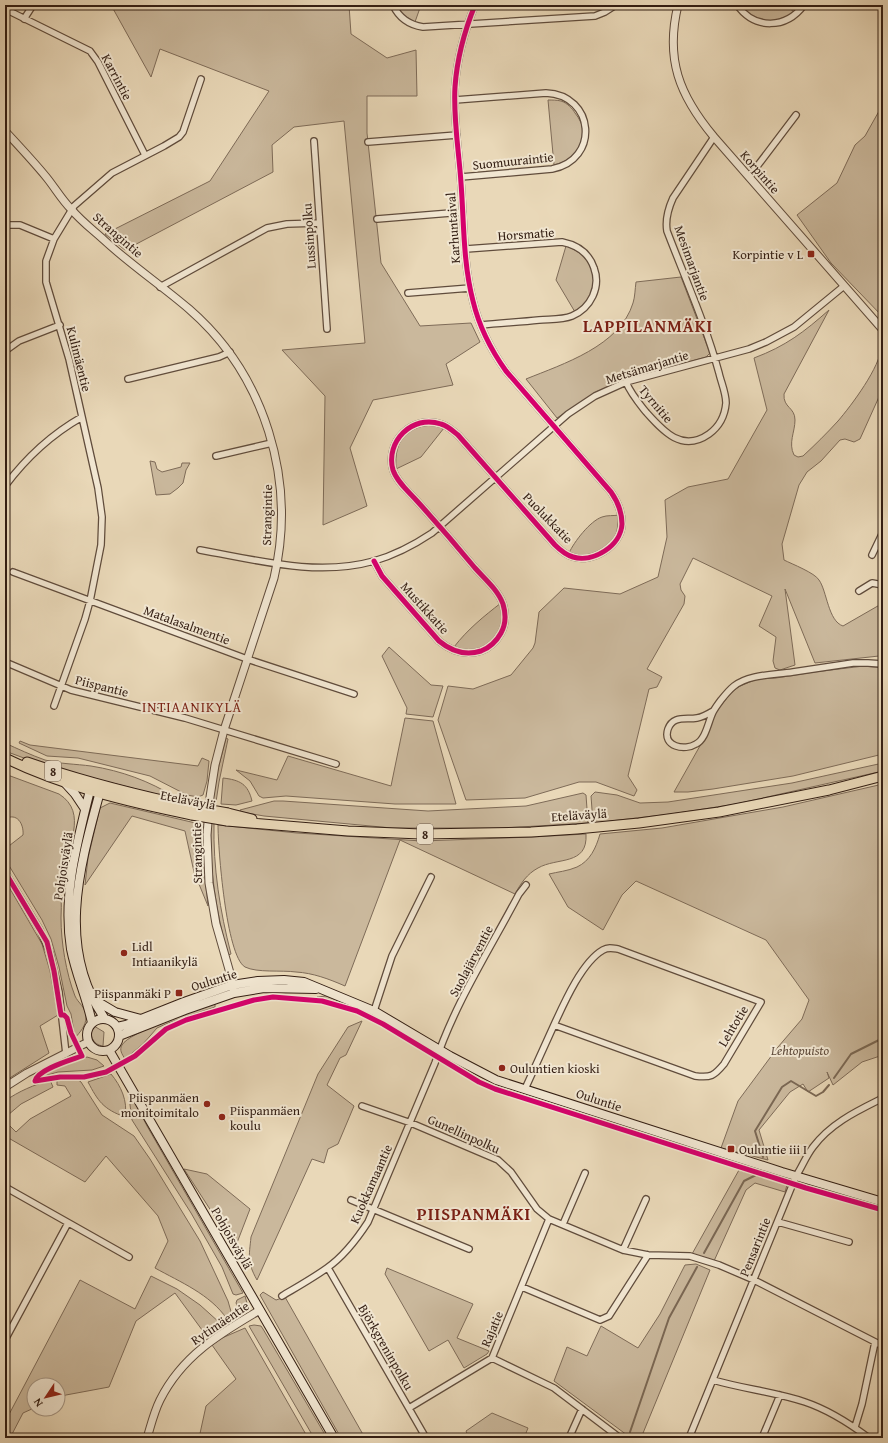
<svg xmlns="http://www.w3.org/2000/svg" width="888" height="1443" font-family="'Gentium Book Plus',serif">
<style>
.green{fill:#cab89c;stroke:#7e6b58}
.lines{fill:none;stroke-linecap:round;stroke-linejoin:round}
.stream{stroke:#7b6854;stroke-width:2}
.minor-casing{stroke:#604c3c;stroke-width:8}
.tertiary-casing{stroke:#604c3c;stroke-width:9}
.secondary-casing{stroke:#331e13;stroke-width:10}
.trunk-casing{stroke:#331e13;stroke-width:11}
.minor{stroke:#f1e6d1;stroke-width:5.5}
.tertiary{stroke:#f1e6d1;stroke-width:7}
.secondary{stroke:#f1e6d1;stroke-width:8}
.trunk{stroke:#e9d8b8;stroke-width:9}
.trunk-bridge-casing{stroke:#331e13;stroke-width:11;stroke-linecap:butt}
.trunk-bridge{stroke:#e9d8b8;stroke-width:9}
.cycleway-casing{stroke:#f1e6d1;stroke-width:8}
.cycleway{stroke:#d6006c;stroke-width:5}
.poi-dot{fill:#8f2418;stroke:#f1e6d1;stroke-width:1.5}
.labels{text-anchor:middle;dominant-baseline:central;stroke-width:4;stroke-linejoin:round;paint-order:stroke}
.shield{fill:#f1e6d1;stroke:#6c5a4c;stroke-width:1}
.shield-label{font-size:12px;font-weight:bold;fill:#331e13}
.street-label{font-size:13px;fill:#331e13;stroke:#f1e6d1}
.poi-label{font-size:13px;fill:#331e13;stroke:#f1e6d1;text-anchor:start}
.park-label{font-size:13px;font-style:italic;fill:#604c3c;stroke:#f1e6d1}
.neighbourhood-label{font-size:14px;letter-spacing:1px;fill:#7a1f14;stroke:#f1e6d1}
.district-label{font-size:17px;font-weight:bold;letter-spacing:1px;fill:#7a1f14;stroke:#f1e6d1}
</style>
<rect width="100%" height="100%" fill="#e9d8b8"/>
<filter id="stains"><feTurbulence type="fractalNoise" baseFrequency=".005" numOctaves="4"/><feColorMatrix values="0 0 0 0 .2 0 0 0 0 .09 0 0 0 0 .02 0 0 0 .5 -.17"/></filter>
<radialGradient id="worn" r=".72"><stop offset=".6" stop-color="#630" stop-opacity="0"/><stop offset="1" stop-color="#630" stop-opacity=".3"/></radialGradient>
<!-- green -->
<path class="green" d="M111 5H349L351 34 387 58 416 50 417 96H367V133L381 263 420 326 471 323 480 342 446 364 453 385 373 400 350 448 367 506 323 525 325 396 282 350 365 343 344 121 294 127 272 145 273 172 125 250 105 234 210 181 269 91 160 49 151 77Z
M396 5H421L415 22 403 15Z
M739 5H786L795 13C782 18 764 27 751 17 747 13 743 9 739 5Z
M548 100C552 100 557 100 561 101 567 103 572 108 575 113 593 135 579 159 554 165Z
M883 104V317L831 263 797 215 837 183 855 145 865 136Z
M566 246C598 257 604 294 575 312L556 280Z
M681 277 710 353 706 357 623 380 596 392 557 418 526 379C563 364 620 346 633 303 635 297 635 289 636 282Z
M829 310 784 394C783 408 795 407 795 420 795 432 788 443 794 455L798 457 803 456C815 445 827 433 838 421 851 406 881 366 881 347L883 350V388L860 439 854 442 845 439 840 440 821 461 807 472 799 485 782 544 784 560C792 564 815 573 819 580 827 591 828 621 843 626L883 603V658L879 656 815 663 785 589 795 665 780 670 775 668 773 661 776 637 759 626 772 596 693 558 680 584 681 590 685 596 684 604 647 669 662 677 657 687 649 689 628 776 637 790 634 796 596 782H579L525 798 466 800 438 720 448 686 473 689 511 675 533 648 535 643 539 612 564 588 620 594 658 577 667 537 665 500 688 487 728 479 767 410 754 358C786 346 804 332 829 310Z
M436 425 444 428 421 457 396 469C394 440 406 425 436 425Z
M150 461 155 462 157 469 162 472 181 467 182 463H190L186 470 183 483 178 488 170 494 156 495Z
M619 515C618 520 618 526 617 531 614 545 595 556 581 555 577 555 572 554 569 553 574 542 590 521 602 517 607 515 614 516 619 515Z
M501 603C502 608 503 614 503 619 502 637 483 652 466 651 462 651 458 649 454 647 467 630 484 616 501 603Z
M389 647 431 685 443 686 433 717 406 714 407 708 382 656Z
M864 666 883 668V754L793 776 713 789 688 792H674L701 744 716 711 732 692 740 686 757 679 776 678 814 672Z
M405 718 433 721 456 804H395L286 796 263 798 259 796 250 781 236 770 277 780 288 756 391 786Z
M226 738 228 739 219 782 216 802H213L215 781Z
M20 741 30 745 198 766 202 758 209 761 207 781 203 795 198 797 187 795 150 776 78 758 47 756 19 743Z
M5 743C18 749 31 755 45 760 60 764 76 764 91 766 122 771 149 781 175 797L176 800C119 783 60 773 5 751Z
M883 763V771L736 804 671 814 593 823 591 796 595 792 617 795 640 803 668 802 792 783Z
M5 774 59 794C89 813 67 847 62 875 60 889 62 904 61 918 61 942 66 973 75 996 78 1003 86 1007 86 1017 86 1026 80 1032 75 1038L71 1014 67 1006 59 967 51 939 42 920 5 859V849L23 835C24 824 17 812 5 819Z
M223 778C240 780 248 784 252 801L236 805 221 804Z
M883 784V1055L862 1062 833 1085 827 1072 829 1078 808 1092 803 1084 790 1092 759 1130 768 1160 721 1148 738 1101 778 1047 802 1019 809 1000 766 940 636 881 622 895 603 930 568 907 549 874C557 872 568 871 577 867 590 861 596 848 600 834L662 828 783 807Z
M583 793 586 795 588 823 503 828H392L264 816 241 812 240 810 274 801H283L428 811 526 806Z
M110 803 204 825 203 858 208 906 194 872 185 831 132 816 85 885 88 858 100 808Z
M211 823H214C213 868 220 911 231 954L228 955C216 911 209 868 211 823Z
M218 825 297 833 422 841 532 837 586 834C588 866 557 857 538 868 527 874 521 883 515 894L400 840 345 986C329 979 313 973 296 972 282 970 257 973 245 967 226 956 218 847 218 825Z
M5 880 42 944 50 971 58 1015 40 1026 49 1053 5 1081Z
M326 996 358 1008 357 1009 317 997Z
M215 1003V1007L168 1023 157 1028 143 1044 125 1059C122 1054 119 1050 122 1045 129 1032 198 1009 215 1003Z
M362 1021 346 1055 340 1058 327 1085 354 1106 338 1144 328 1149 324 1163 312 1159 257 1280C247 1262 249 1257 251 1237L318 1074 348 1027Z
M94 1026 104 1032 103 1046C93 1045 88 1034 94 1026Z
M87 1057 97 1060 104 1066 92 1070 58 1072 44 1076 42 1074 60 1066Z
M111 1074C121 1086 128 1101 125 1117 103 1109 98 1101 88 1082Z
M57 1079H77L81 1082 102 1115 134 1136 150 1159 200 1241 228 1301 232 1315 227 1319C210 1294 180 1282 155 1268L168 1241 158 1216 106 1156 85 1182 5 1136V1121L16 1132 30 1119 71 1096 65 1086 57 1085Z
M50 1080 53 1087 21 1104 8 1115 5 1111V1101C19 1091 34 1085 50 1080Z
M132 1096 147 1126 243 1293 236 1295 233 1294 222 1267 191 1213 132 1120 129 1097Z
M184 1169 207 1174 250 1209 235 1248Z
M739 1170 787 1185 785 1192 755 1183 746 1190 714 1261 692 1254Z
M696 1264 710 1270 641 1438H631L554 1381 567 1347 587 1356 601 1326 638 1348 660 1314 685 1265Z
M387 1268 473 1304 457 1338 489 1351 487 1354 464 1368 448 1340 429 1351 385 1274Z
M151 1276 177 1289 200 1305 220 1323 205 1334 175 1293 136 1321 109 1387 66 1395 58 1398V1385H34V1408L23 1413 10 1438H5V1422L80 1280 135 1309Z
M263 1292 276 1300 285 1297 365 1438H341L260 1295Z
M245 1296 247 1303 240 1311 236 1303 237 1300Z
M254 1325 261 1326 263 1329 327 1438H314L249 1326Z
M245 1328 308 1438H199L206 1406 236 1379 212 1345 222 1338Z
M492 1413 528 1428 524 1438H469L466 1431Z"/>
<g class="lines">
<!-- stream -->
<path class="stream" d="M834 1078 851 1054 883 1038
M763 1157 755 1131 782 1087 791 1081 816 1096 823 1092 829 1085
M704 1253 744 1181 756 1175
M630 1432 669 1318 697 1267"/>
<!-- minor casing -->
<g class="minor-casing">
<path id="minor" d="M393 5C399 18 410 25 423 27L595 16 605 12 616 5
M737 5C755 30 786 29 804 5
M5 9 90 51 98 62 145 155
M24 19 33 5
M455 100 546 93C595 95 600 160 552 169L461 177
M314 141 327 329
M368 142 457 135
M749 177 796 115
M377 219 463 212
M5 225H20L54 239
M466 249 562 242C577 245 589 253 594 268 601 287 591 308 572 316 562 320 550 319 539 320 520 322 500 323 481 325
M160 287 267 228 287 224 319 223
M408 293 470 288
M5 351 19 341 60 325
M128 379 219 357 230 352
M626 382C631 394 638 402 646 412 663 431 682 453 709 434 720 426 725 415 726 403 726 393 721 382 719 373 706 325 685 278 667 231 665 219 668 209 673 198L714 137
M216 456 272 443
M5 486C26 458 52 434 82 417
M200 550C257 560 317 577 374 561 395 555 414 545 432 533L568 414 595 396 626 382 749 349 766 342 794 327 844 286
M872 555 883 532
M374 561 382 576 439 641C451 651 465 656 481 651 489 648 496 642 501 633 506 624 506 614 503 604 498 590 485 579 475 568 456 545 437 523 417 501 409 492 397 482 393 470 385 442 412 414 441 424 448 426 453 431 458 435L555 545C560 550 566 555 573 557 593 563 621 546 622 524 622 512 618 502 611 492L506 371C491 350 479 326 473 301 463 263 464 222 461 183 459 152 453 118 455 87 457 58 464 32 475 5
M13 572 247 659 354 694
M859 591 872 583 883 585
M5 662 71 690 185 718 336 764
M54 706 85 619 90 601 101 545 102 517 98 488 69 359 46 282V261L54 239 74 206 112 173 164 146 179 137 183 132 201 79
M713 711C708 714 703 717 697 718 686 720 673 715 668 729 662 747 685 751 696 744 706 739 708 722 713 712 715 708 718 704 721 700 725 695 729 690 734 686 749 674 774 675 793 672 813 669 833 666 853 663H868L883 664
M5 872 40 930 50 953 59 992 66 1054
M374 1011 392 956 431 877
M525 1089 554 1025C564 1003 582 962 603 950 608 947 612 948 618 949L761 1002 724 1064C714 1076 711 1078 695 1076L554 1025
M362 1106 411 1123 498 1160 511 1172 537 1209 549 1219 623 1250 648 1255 690 1256 719 1265 754 1280 883 1346
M5 1187 129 1257
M351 1200 469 1249
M778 1222 849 1242
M563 1224 585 1173
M623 1250 646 1199
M328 1268 426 1438
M522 1287 600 1320 609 1316 648 1255
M282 1296C297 1287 313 1278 327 1268 344 1256 357 1239 368 1222L435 1063C455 1003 490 949 519 894L526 885
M5 1340 68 1223
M492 1358 554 1388 620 1438
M713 1380C744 1389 775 1392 805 1402 829 1410 849 1423 869 1438
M409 1408 492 1358 549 1219
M855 1427 862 1404 875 1342
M569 1438 582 1409
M689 1438 796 1176C802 1167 806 1156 813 1147 831 1123 857 1111 883 1098
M762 1438 780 1395"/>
</g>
<!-- tertiary casing -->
<g class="tertiary-casing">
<path id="tertiary" d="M678 5C665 59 679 95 714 137L883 330
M5 131C19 146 34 162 47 178 55 188 62 200 71 209 81 221 93 230 104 240 131 265 161 285 189 309 265 375 297 480 274 578L224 730 215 765 210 797 207 835 209 883 216 924 230 973 233 989
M5 1087 27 1073 88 1042
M147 1438C151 1425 154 1412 160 1400 182 1356 219 1334 260 1310"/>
</g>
<!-- secondary casing -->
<g class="secondary-casing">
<path id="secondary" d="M65 783 75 794 85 809
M91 786C78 840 62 893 71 949 76 975 87 998 92 1023
M101 788C80 865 55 948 105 1019
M93 999 115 1012 141 1019
M87 1035a16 16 0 1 1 32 0a16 16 0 1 1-32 0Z
M117 1027 126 1025 184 1002 232 985 258 981 284 980 304 982 374 1011 450 1056 496 1080 782 1172 883 1202
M119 1036 185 1010 234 993 264 988 316 989
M109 1050 334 1438"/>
</g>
<!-- trunk casing -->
<g class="trunk-casing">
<path id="trunk" d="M5 758C65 787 128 802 192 815
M27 762C82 781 137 795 194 807
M228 813 252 819
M227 821 348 831 421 834 531 832 577 829 639 823 719 812 829 790 883 776"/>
</g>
<!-- minor -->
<use href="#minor" class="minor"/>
<!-- tertiary -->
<use href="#tertiary" class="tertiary"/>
<!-- secondary -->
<use href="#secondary" class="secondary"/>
<!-- trunk -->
<use href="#trunk" class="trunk"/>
<!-- trunk-bridge casing -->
<g class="trunk-bridge-casing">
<path id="trunk-bridge" d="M194 807 228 813
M192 815 227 821"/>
</g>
<!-- trunk-bridge -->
<use href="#trunk-bridge" class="trunk-bridge"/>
<!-- cycleway casing -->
<g class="cycleway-casing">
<path id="cycleway" d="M374 561 382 576 439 641C451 651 465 656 481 651 489 648 496 642 501 633 506 624 506 614 503 604 498 590 485 579 475 568 456 545 437 523 417 501 409 492 397 482 393 470 385 442 412 414 441 424 448 426 453 431 458 435L555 545C560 550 566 555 573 557 593 563 621 546 622 524 622 512 618 502 611 492L506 371C491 350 479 326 473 301 463 263 464 222 461 183 459 152 453 118 455 87 457 58 464 32 475 5
M5 872 47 942 54 971 61 1015H64L67 1018 71 1033 82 1056C71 1060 38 1069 35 1081
M35 1081 60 1077H84L106 1072 135 1056 166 1029 186 1020 254 1000 273 997 322 1001 357 1011 383 1024 479 1082 495 1089 806 1188 883 1210"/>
</g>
<!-- cycleway -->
<use href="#cycleway" class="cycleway"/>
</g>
<!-- markers -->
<g class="poi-dot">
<rect x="807" y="250" width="8" height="8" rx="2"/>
<circle cx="124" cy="953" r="4"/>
<rect x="175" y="989" width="8" height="8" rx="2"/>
<circle cx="502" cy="1068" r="4"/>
<circle cx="207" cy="1104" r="4"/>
<circle cx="222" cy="1117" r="4"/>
<rect x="727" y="1145" width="8" height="8" rx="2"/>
</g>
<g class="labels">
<!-- shield labels -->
<g class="shield">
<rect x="45" y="761" width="16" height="20" rx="3"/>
<rect x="417" y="824" width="16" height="20" rx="3"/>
</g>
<g class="shield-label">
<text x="53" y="771">8</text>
<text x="425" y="834">8</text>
</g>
<!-- street labels -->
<g class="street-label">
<text transform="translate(117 77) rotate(62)">Karrintie</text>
<text transform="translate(513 161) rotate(-6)">Suomuuraintie</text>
<text transform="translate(760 172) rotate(49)">Korpintie</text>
<text transform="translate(453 228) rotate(-94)">Karhuntaival</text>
<text transform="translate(526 234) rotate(-4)">Horsmatie</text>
<text transform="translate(118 235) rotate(41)">Strangintie</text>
<text transform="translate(309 236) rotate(-94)">Lussinpolku</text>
<text transform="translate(692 263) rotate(70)">Mesimarjantie</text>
<text transform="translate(79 359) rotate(76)">Kulimäentie</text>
<text transform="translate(647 367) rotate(-17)">Metsämarjantie</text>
<text transform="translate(656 404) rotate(50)">Tyrnitie</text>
<text transform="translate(267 515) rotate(-89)">Strangintie</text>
<text transform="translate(548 518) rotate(46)">Puolukkatie</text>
<text transform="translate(425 608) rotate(48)">Mustikkatie</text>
<text transform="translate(187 625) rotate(20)">Matalasalmentie</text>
<text transform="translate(102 686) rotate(14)">Piispantie</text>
<text transform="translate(188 800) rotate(11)">Eteläväylä</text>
<text transform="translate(579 815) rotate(-4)">Eteläväylä</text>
<text transform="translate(197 853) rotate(-91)">Strangintie</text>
<text transform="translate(63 866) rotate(-81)">Pohjoisväylä</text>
<text transform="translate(471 961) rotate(-62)">Suolajärventie</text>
<text transform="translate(214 980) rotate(-17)">Ouluntie</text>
<text transform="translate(733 1026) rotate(-59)">Lehtotie</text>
<text transform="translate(599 1100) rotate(18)">Ouluntie</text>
<text transform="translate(464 1134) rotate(24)">Gunellinpolku</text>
<text transform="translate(371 1184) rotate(-66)">Kuokkamaantie</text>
<text transform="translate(232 1238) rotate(60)">Pohjoisväylä</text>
<text transform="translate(755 1247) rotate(-68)">Pensarintie</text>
<text transform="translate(220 1323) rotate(-34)">Rytimäentie</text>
<text transform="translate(492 1329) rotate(-67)">Rajatie</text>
<text transform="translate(386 1347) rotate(60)">Björkgreninpolku</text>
</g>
<!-- poi labels -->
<g class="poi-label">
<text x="803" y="254" text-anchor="end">Korpintie v L</text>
<text x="132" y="946">Lidl<tspan x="132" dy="15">Intiaanikylä</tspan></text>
<text x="171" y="993" text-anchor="end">Piispanmäki P</text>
<text x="510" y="1068">Ouluntien kioski</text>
<text x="199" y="1097" text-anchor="end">Piispanmäen<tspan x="199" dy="15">monitoimitalo</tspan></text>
<text x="230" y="1110">Piispanmäen<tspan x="230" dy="15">koulu</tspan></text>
<text x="739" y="1149">Ouluntie iii I</text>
</g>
<!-- park labels -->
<g class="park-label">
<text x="800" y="1050">Lehtopuisto</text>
</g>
<!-- neighbourhood labels -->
<g class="neighbourhood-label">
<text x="192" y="707">INTIAANIKYLÄ</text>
</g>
<!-- district labels -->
<g class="district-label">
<text x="648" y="325">LAPPILANMÄKI</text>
<text x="474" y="1213">PIISPANMÄKI</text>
</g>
</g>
<!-- margin -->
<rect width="888" height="1443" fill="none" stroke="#e9d8b8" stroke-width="20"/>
<rect x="6" y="6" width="876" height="1431" fill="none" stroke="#331e13" stroke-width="2"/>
<rect x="10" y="10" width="868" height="1423" fill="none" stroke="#331e13"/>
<!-- north arrow -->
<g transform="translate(46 1397) rotate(235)"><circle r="19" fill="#f1e6d1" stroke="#a59685"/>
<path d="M0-3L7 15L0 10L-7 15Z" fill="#8f2418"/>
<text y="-6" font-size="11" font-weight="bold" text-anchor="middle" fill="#331e13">N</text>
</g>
<rect width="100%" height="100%" filter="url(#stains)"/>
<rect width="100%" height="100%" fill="url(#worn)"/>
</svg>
